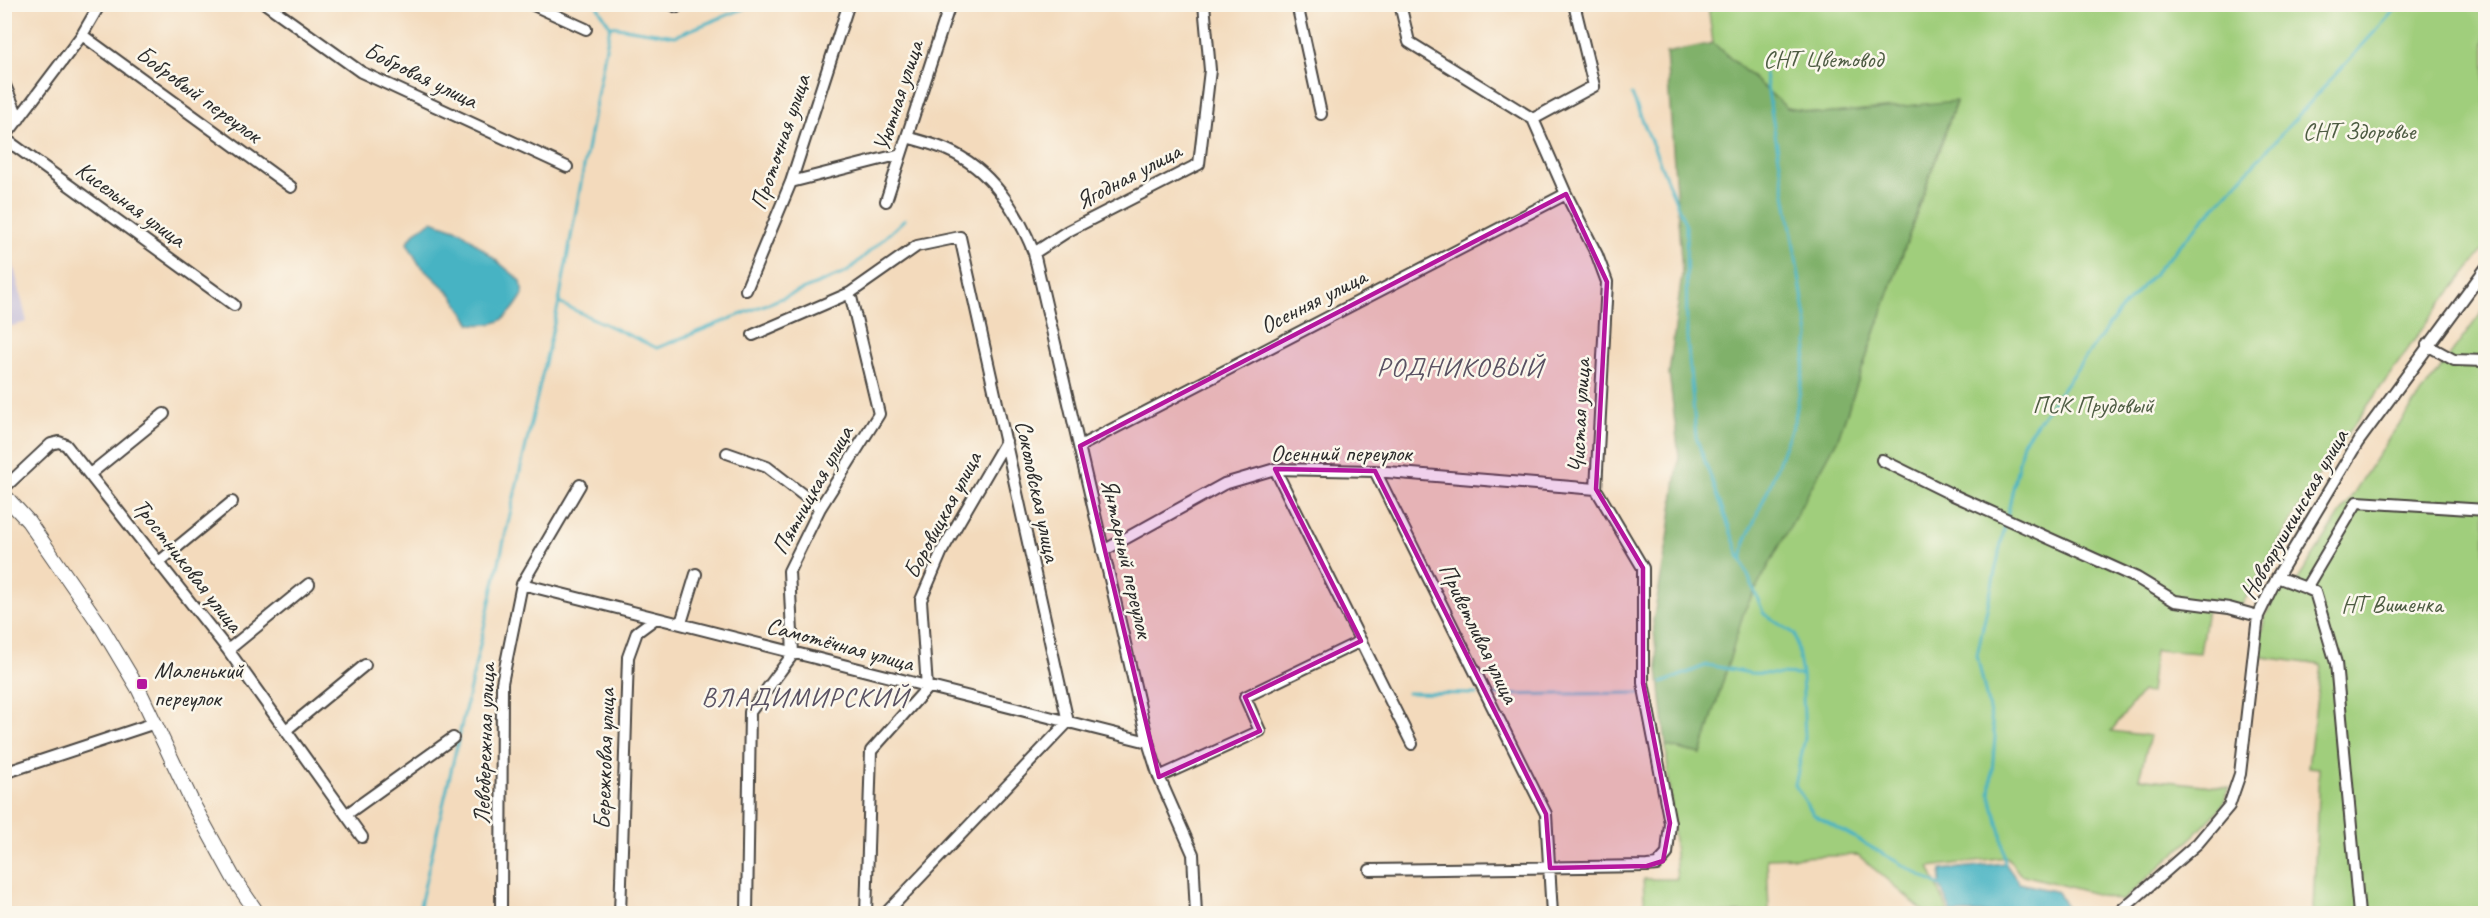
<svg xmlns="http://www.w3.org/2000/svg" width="2490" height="918" font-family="Caveat,sans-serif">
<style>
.industrial{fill:#c6c0d9}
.green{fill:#a0ce7b;stroke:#667c53;stroke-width:1.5}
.forest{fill:#80b16b;stroke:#566e4b;stroke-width:1.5}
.water{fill:#47b3c3;stroke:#396f77;stroke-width:1.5}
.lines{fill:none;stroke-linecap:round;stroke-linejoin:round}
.stream{stroke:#47b3c3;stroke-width:3}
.minor-casing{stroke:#494541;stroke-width:14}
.tertiary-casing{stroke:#494541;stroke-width:16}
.minor{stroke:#fff;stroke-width:10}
.tertiary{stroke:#fff;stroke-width:14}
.marked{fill:#b5179e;fill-opacity:0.2;stroke:#b5179e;stroke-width:4.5;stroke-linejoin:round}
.poi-dot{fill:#b5179e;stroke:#fbf7ec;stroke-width:2}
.labels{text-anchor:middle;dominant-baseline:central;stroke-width:5;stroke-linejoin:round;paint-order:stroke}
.park-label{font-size:24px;fill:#4e5c43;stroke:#fbf7ec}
.street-label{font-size:24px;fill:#2b2b2b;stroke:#fbf7ec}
.poi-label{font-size:24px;fill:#2b2b2b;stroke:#fbf7ec;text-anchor:start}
.quarter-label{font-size:27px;letter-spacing:1.5px;fill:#5a5263;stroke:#fbf7ec}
</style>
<rect width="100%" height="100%" fill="#fbf7ec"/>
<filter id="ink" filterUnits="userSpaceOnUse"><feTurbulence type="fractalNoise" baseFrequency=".0167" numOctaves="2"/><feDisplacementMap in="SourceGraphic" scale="12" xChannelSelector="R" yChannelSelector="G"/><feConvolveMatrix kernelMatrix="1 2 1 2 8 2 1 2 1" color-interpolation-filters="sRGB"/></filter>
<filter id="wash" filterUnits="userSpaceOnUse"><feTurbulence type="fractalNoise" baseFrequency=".008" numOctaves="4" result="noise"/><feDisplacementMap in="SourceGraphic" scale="24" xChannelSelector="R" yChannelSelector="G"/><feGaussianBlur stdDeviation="1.35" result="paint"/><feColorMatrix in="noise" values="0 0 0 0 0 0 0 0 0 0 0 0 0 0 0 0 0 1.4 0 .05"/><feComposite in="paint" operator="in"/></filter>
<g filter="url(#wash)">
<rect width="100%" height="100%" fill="#f3dabc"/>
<!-- industrial -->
<path class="industrial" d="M5 229 27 322 5 328H4Z"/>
<!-- green -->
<path class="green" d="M1708 5H2485V248L2430 318 2317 477 2237 613 2207 609 2200 653 2155 650 2150 693 2142 692 2111 731 2150 736 2139 778 2230 788 2221 808 2194 836 2122 901 2020 874 2007 857 1929 867 1949 913H1926L1858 855 1767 858 1769 913H1645L1643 879H1677L1666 746 1701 754 1744 611 1838 438 1956 102 1823 114 1787 108 1713 43Z
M2485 308V913H2313L2319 768 2308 767 2321 665 2256 656 2265 617 2281 585 2294 586 2389 438Z"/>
<!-- forest -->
<path class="forest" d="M1713 43 1787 108 1823 114 1956 101 1838 438 1744 611 1701 754 1666 746 1653 621 1668 539 1679 456 1669 373 1682 274 1666 53Z"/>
<!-- water -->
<path class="water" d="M432 221 461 231 521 281 523 295C507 319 501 327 471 324L452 295 419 264 407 243 414 233Z
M2005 863 2019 883 2058 892 2070 913H1952L1940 886 1942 870Z"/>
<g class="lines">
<!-- stream -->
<path class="stream" d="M611 26 675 36 755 4
M1763 62 1809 336 1795 419 1770 485 1745 542 1742 561 1764 614 1795 634 1802 675 1805 738 1795 785 1814 815 1940 886
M1632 95 1686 226 1687 337 1696 437 1741 560
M559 303 657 348 847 272 905 219
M1662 683 1707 665 1750 673 1802 675
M1407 693 1477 694
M1491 695 1641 693
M2005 863 2001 833 1990 795 1995 737 1977 655 2023 442 2119 312 2400 4
M418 914 559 302 610 26 596 4"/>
</g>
</g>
<g filter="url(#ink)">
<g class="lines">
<!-- minor casing -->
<g class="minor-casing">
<path id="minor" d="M266 4 361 72 567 167
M531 4 586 29
M671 4 677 7
M1297 4 1321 114
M1400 4 1409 42 1533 119
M82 35 291 187
M4 83 19 119
M1533 119 1594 86 1574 4
M907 137C920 141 934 144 947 150 990 168 1018 212 1034 253L1148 742 1159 777 1260 731 1245 697 1361 641
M4 138 234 305
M4 138 82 35 100 4
M791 182 901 154
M886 201 950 4
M1034 253 1068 231 1199 164 1210 70 1204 4
M746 290 791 182 848 6
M753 335 850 293 917 246 960 237 1068 722 885 914
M2427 345 2454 360 2486 361
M1080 446 1566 194
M727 453 767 467 820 508
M1882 460 1951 494 2137 578 2175 601 2229 608 2258 616
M1275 469 1412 744
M1375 471 1546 814 1552 914
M90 474 164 414
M4 488 51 444 59 442 66 445 228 650 362 837
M1103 551 1224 484 1275 469 1375 471 1596 489
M159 562 232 502
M2277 577 2306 588 2357 502 2486 510
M522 584 1148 742
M2306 588 2315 592 2336 663 2359 914
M681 623 696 574
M228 650 309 584
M286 730 365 665
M4 773 155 723
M1159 777 1193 854 1196 914
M347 814 453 738
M1370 870 1647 866 1657 865 1667 854 1670 823 1643 683V568L1596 489 1607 282 1597 255 1566 194 1533 119
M501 914 502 683 522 584 580 485
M620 914 628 657 637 632 656 618
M747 914 750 712 793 654 789 571 820 508 879 414 850 293
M866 914 871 751 927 688 921 600 942 551 1006 441
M2117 914 2198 843 2229 806 2240 774 2258 616 2277 577 2358 442 2486 268"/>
</g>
<!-- tertiary casing -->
<g class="tertiary-casing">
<path id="tertiary" d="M4 495 28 521 102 628 139 690 193 804 234 879 258 914"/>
</g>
<!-- minor -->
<use href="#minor" class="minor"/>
<!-- tertiary -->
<use href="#tertiary" class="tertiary"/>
</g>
</g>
<!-- marked area -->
<path class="marked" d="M1566 194 1607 282 1596 489 1643 568V683L1670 823 1663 861 1647 866 1550 868 1546 814 1375 471 1275 469 1361 641 1245 697 1260 731 1159 777 1080 446Z"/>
<!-- markers -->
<rect class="poi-dot" x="136" y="678" width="12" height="12" rx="3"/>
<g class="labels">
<!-- park labels -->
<g class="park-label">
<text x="1823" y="59">СНТ Цветовод</text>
<text x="2359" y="131">СНТ Здоровье</text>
<text x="2093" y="405">ПСК Прудовый</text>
<text x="2392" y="604">НТ Вишенка</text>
</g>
<!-- street labels -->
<g class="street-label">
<text transform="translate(421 75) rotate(26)">Бобровая улица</text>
<text transform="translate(199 94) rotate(36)">Бобровый переулок</text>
<text transform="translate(898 96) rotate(-72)">Уютная улица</text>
<text transform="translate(780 142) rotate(-71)">Проточная улица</text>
<text transform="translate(1128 176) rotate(-28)">Ягодная улица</text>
<text transform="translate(131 204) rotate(36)">Кисельная улица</text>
<text transform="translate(1313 301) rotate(-27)">Осенняя улица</text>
<text transform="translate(1579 416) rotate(-87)">Чистая улица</text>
<text x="1341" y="453">Осенний переулок</text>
<text transform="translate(812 490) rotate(-61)">Пятницкая улица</text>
<text transform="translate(1038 491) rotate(78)">Соколовская улица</text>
<text transform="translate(2294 514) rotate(-60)">Новоярушкинская улица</text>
<text transform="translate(942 515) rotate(-62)">Боровицкая улица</text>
<text transform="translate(1127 558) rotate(77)">Янтарный переулок</text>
<text transform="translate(188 565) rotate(52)">Тростниковая улица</text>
<text transform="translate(1479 633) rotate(64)">Приветливая улица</text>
<text transform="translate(840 644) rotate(15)">Самотёчная улица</text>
<text transform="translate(484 744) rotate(-88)">Левобережная улица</text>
<text transform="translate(604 759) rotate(-88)">Бережковая улица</text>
</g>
<!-- poi labels -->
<g class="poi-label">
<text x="154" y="670">Маленький<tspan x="154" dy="28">переулок</tspan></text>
</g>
<!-- quarter labels -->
<g class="quarter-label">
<text x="1460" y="367">РОДНИКОВЫЙ</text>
<text x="805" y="697">ВЛАДИМИРСКИЙ</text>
</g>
</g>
<!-- margin -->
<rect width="2490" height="918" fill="none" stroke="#fbf7ec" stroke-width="24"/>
</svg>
